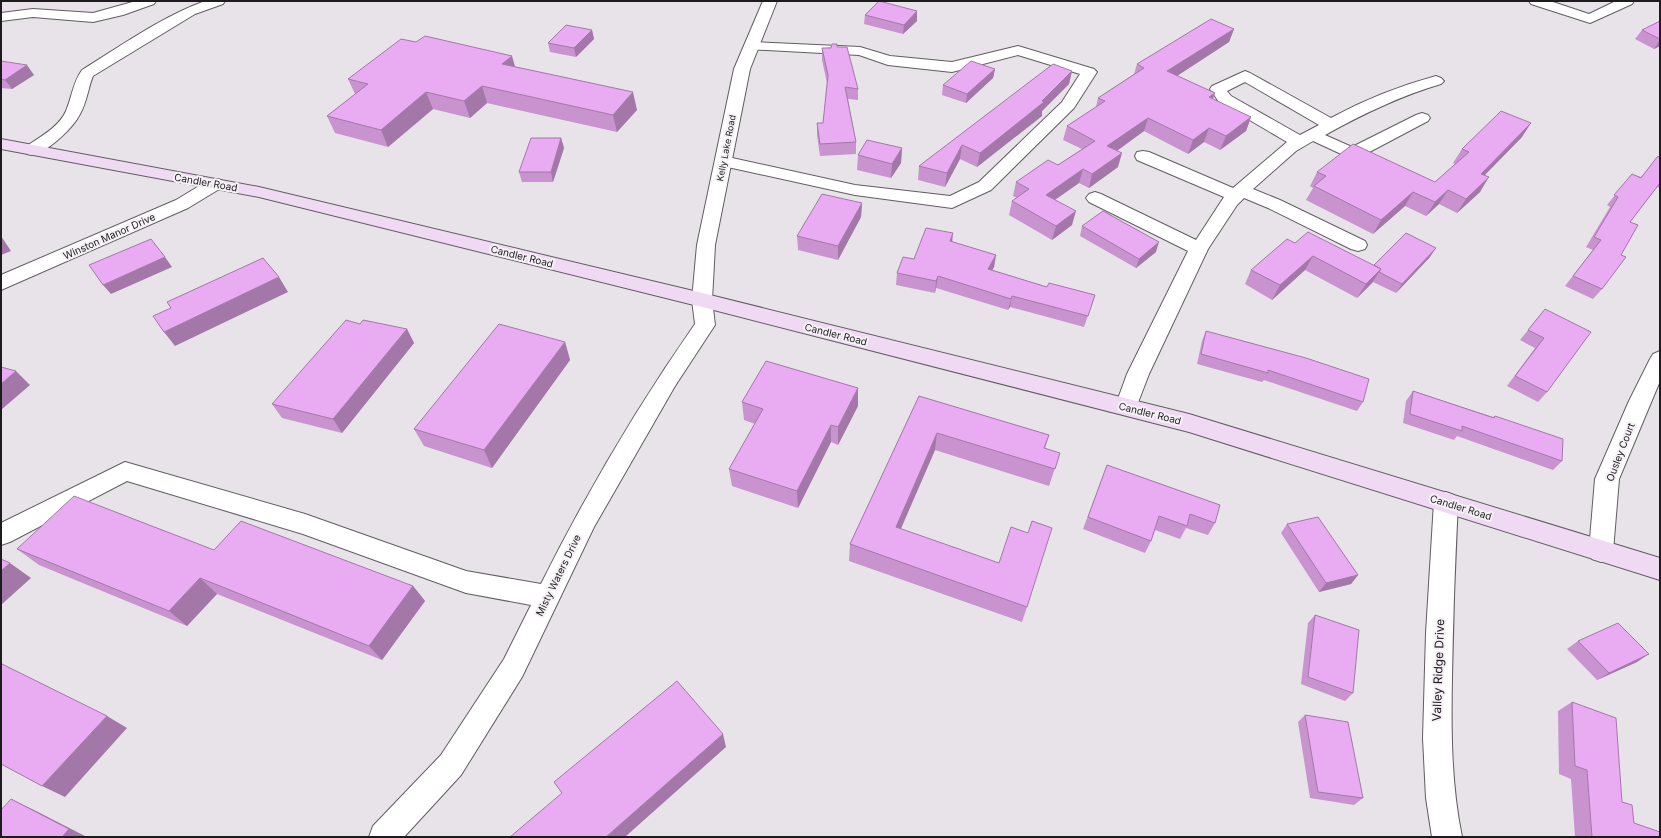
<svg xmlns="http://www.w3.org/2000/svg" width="1661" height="838" font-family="Inter,sans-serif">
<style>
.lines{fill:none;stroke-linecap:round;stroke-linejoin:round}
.minor-casing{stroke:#615d62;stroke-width:2}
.tertiary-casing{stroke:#615d62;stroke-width:2}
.secondary-casing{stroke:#615d62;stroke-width:2}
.minor{fill:#fff;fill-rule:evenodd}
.tertiary{fill:#fff;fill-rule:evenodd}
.secondary{fill:#f0d9f3;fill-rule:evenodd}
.wall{fill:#c893cf}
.shaded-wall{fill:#a378a9}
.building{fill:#e9abf1;stroke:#a378a9}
.labels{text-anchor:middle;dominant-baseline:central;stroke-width:4;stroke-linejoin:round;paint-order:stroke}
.far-street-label{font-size:9px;fill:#1d1b1d;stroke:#f5f1f6}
.street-label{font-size:10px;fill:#1d1b1d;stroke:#f5f1f6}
.near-street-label{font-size:12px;fill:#1d1b1d;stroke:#f5f1f6}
</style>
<rect width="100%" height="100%" fill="#e8e3e9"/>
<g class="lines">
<!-- minor casing -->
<g class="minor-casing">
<path id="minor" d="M136 1H156L154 4 123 15 93 22 33 17 1 21V13L33 9 93 13Z
M205 1H225L223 4 195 14 93 76C88 88 87 102 80 114 73 128 53 146 39 153 35 155 31 155 27 154L25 150 27 146C40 137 59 127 66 111 72 97 73 82 82 70 121 46 161 17 205 1Z
M1529 1H1550L1589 14 1616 1H1634L1632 4 1590 23 1531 4Z
M751 42 860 47 890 56 952 62 1018 46 1094 69 1097 72 1074 108 991 190 952 208 855 195 723 166 717 165 715 161 717 157 723 156 855 185 950 196 979 182 1062 102 1080 74 1018 55 952 72 888 65 859 55 746 49 744 46 746 43Z
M1245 71 1250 73 1331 118C1364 100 1399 86 1436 76L1441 78 1444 81 1441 84C1400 96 1363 114 1325 135L1352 147 1416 115 1422 113 1428 115 1430 118 1428 121 1358 158 1352 159 1313 141 1296 151 1253 189 1280 200 1365 241 1367 245 1365 249 1358 251 1351 249 1268 208 1244 198 1237 205 1208 249 1149 374 1134 413 1126 415 1118 413 1115 407 1127 374 1188 251 1089 202 1086 198 1089 194 1095 192 1101 194 1196 240 1224 197 1137 160 1135 156 1137 152 1143 151 1149 152 1233 188 1287 142 1219 102 1210 89 1212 86ZM1245 82 1319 125 1300 135 1231 96 1227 91Z
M215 179 221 180 224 184 221 188 188 208 1 290V275L176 200 209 180Z
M702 293 709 295 712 300 715 325 675 386 594 527 522 677 461 775 404 837H369L373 826 441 755 504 659 531 605 466 593 303 534 127 481 10 542 1 545V523L125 462 305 514 466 571 541 584C586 494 637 407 695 324L692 300 695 295Z
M1660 351V381L1619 479 1613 551 1610 559 1601 562 1592 559 1589 551 1595 479 1629 401 1650 359 1653 354Z
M1446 492 1454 495 1458 502C1455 560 1453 618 1452 676 1451 730 1451 783 1462 837H1432L1426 798 1423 738 1426 633 1434 502 1438 495Z"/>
</g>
<!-- tertiary casing -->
<g class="tertiary-casing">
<path id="tertiary" d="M763 1H777L750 69 715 245 712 300 709 305 702 307 695 305 692 300 697 245 734 69Z"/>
</g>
<!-- secondary casing -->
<g class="secondary-casing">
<path id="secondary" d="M1 139 259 187 702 293 1189 414 1660 558V580L1189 432 702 307 259 197 1 149Z"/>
</g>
<!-- minor -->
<use href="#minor" class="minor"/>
<!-- tertiary -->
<use href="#tertiary" class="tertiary"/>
<!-- secondary -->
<use href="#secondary" class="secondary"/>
</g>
<!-- wall -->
<path class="wall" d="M865 15 917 21 903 34 864 24Z
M1660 21V46L1654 49 1635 39 1642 30Z
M1234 29 1229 42 1177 76 1215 93 1212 99 1251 117 1246 131 1220 150 1204 142 1188 154 1144 131 1117 151 1118 167 1089 188 1079 183 1055 200 1072 225 1052 240 1009 215 1012 201 1017 198 1013 196 1016 182 1058 165 1082 149 1063 140 1067 126 1096 107 1098 98 1134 74 1137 64Z
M592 30 594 39 576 57 550 52 548 43Z
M837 47 858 89V100L848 99 856 142V154L820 156 817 135V123H823L827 83 822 60V48Z
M1 61 34 75 12 89 1 88Z
M516 67 637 110 617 132 487 103 470 118 433 109 388 147 335 133 327 116 355 94 348 79Z
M995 69 993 78 966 103 942 95 943 85Z
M1072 71 1069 84 1042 111V116L977 167 960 159 945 187 918 180 919 166Z
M1522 137 1485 175 1480 192 1457 213 1439 204 1426 216 1405 206 1373 234 1306 200 1313 188 1310 186 1317 172 1435 182 1455 164 1453 163 1462 149Z
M561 138 564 148 553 182H522L519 172Z
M902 148 901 163 891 178 857 170 858 155Z
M1660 156V188L1657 187 1630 222 1621 255 1602 289 1593 299 1565 286 1593 250 1586 247 1610 207 1607 205 1632 174 1641 177Z
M862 203 861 217 838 260 798 250 797 236Z
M1082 226 1156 252 1136 268 1080 236Z
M952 242 996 255 994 267 992 270 1047 287 1095 295 1084 327 1010 307 1008 310 936 288 935 293 896 285 897 273 914 259Z
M1295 243 1374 265 1430 257 1396 293 1373 282 1357 298 1305 270 1272 300 1245 284 1251 270Z
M1545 309 1547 392 1538 402 1507 386 1535 348 1520 340Z
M360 324 407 329 414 343 342 433 282 418 272 404Z
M1206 331 1363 402 1357 411 1264 380 1262 382 1197 364 1202 341Z
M565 342 570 360 492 468 424 446 414 429Z
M858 388V406L838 445 831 442 798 508 732 486 729 469 755 424 744 420 742 402Z
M1413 391 1493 417 1495 416 1562 461 1553 470 1457 436 1454 440 1403 423 1406 401Z
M919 396 1049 435 1045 449 1060 453 1049 486 935 450 901 529 1027 607 1022 622 849 561 850 544Z
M1107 465 1215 523 1208 535 1186 528 1180 539 1155 530 1151 541 1145 553 1083 529Z
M1287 524 1358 575 1351 584 1319 592 1281 533Z
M17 549 214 550 413 586 425 601 382 660 217 594 187 626 39 565Z
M1315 615 1353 693 1345 701 1301 684 1308 623Z
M1578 641 1637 662 1597 680 1567 649Z
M1572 702 1622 802 1634 823 1660 837H1575L1571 779 1559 774 1558 711Z
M1305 715 1363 798 1354 805 1310 798 1298 722Z"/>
<!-- shaded-wall -->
<path class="shaded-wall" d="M917 11V21L903 34 904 25Z
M1234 29 1229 42 1163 85 1167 71Z
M592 30 594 39 576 57 574 48Z
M1660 40V46L1654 49Z
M512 56 517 73 502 64Z
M27 65 34 75 12 89 5 80Z
M995 69 993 78 966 103 967 94Z
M1072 71 1069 84 1042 111V116L977 167 980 153 1042 101Z
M482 86 487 103 470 118 464 101Z
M426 92 433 109 388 147 381 130Z
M633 92 637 110 617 132 613 115Z
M1215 93 1210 107 1209 97Z
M1251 117 1246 131 1220 150 1226 136Z
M1148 118 1144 131 1104 160 1107 146Z
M1531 123 1522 137 1472 188 1481 174Z
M1209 128 1204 142 1188 154 1193 140Z
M561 138 564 148 553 182 551 172Z
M962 145 960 159 945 187 947 173Z
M902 148 901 163 891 178 892 164Z
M1122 153 1118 167 1089 188 1092 174Z
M1083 169 1079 183 1043 208 1046 195Z
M1489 177 1480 192 1457 213 1466 199Z
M1448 190 1439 204 1426 216 1435 202Z
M1413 192 1405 206 1373 234 1381 220Z
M862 203 861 217 838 260V246Z
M1076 211 1072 225 1052 240 1056 226Z
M953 233 952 244 950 241Z
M1 236 11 251 1 255Z
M1159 242 1156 252 1136 268 1139 259Z
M1436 248 1430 257 1396 293 1402 284Z
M996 255 994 267 986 281 988 269Z
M1313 256 1305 270 1272 300 1280 285Z
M165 257 172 267 111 294 103 285Z
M1381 269 1372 283 1357 298 1366 284Z
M938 276 936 288 935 293 936 281Z
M279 277 288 292 175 346 164 332Z
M1012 296 1010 307 1008 310 1011 299Z
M407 329 414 343 342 433 333 419Z
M565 342 570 360 492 468 484 450Z
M16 371 30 385 1 410V384Z
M858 388V406L838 445V427Z
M831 425V442L798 508 797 491Z
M937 433 935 450 894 544 896 527Z
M10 563 31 578 1 605V571Z
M1358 575 1351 584 1319 592 1326 583Z
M200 578 217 594 187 626 169 611Z
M413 586 425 601 382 660 369 646Z
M1649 654 1637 662 1597 680 1609 673Z
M107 716 127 728 65 797 42 786Z
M723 734 726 747 625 837H606Z
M11 799 36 811 87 837H62Z"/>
<!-- building -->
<path class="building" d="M879 1 917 11 904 25 865 15Z
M1211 19 1234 29 1167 71 1215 93 1209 97 1251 117 1226 136 1209 128 1193 140 1148 118 1107 146 1122 153 1092 174 1083 169 1046 195 1076 211 1056 226 1012 201 1029 189 1016 182 1048 160 1058 165 1095 141 1067 126 1105 101 1098 98 1144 68 1137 64Z
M1660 21V39L1642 30Z
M566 25 592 30 574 48 548 43Z
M425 36 512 56 502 64 633 92 613 115 482 86 464 101 426 92 381 130 327 116 368 84 348 79 401 39 416 42Z
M832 44H837V47H847L858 89 845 87 856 142 820 144 817 123H823L828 75 822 48H831Z
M1 61 27 65 5 80 1 79Z
M971 61 995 69 967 94 943 85Z
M1053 64 1072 71 1042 101 1044 102 980 153 962 145 947 173 919 166Z
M1501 111 1531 123 1481 174 1489 177 1466 199 1448 190 1435 202 1413 192 1381 220 1314 186 1326 176 1317 172 1353 144 1435 182 1469 152 1462 149Z
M531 138H561L551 172H519Z
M867 140 902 148 892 164 858 155Z
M1660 156V183L1630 222 1638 225 1621 255 1626 257 1602 289 1573 276 1601 240 1594 237 1618 197 1614 195 1632 174 1641 178 1657 157Z
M822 194 862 203 838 246 797 236Z
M1103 211 1159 242 1139 259 1082 226Z
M926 228 953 233 950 241 996 255 988 269 1047 287 1049 283 1095 295 1088 316 1012 296 1011 299 938 276 936 281 897 273 903 257 914 259Z
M1308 232 1381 269 1366 284 1313 256 1280 285 1251 270 1287 239 1295 243Z
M1406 233 1436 248 1402 284 1379 272 1381 269 1374 265Z
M151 239 165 257 103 285 89 265Z
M263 258 279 277 164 332 153 316 171 308 167 302Z
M1545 309 1591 332 1547 392 1515 376 1544 338 1528 330Z
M346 320 360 324 363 320 407 329 333 419 272 404Z
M499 324 565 342 484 450 414 429Z
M1206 331 1306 358 1369 379 1363 402 1268 370V373L1201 354Z
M766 361 858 388 838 427 831 425 797 491 729 469 763 409 742 402Z
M1 367 16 371 1 384Z
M1413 391 1494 418 1495 416 1563 439 1562 461 1462 426V431L1410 414Z
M919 396 1049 435 1044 448 1060 453 1055 469 937 433 896 527 999 563 1011 527 1028 533 1032 521 1052 528 1027 607 850 544Z
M1107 465 1220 505 1215 523 1190 514 1187 526 1159 516 1151 541 1088 517Z
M74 496 214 550 241 521 413 586 369 646 200 578 169 611 17 549Z
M1318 517 1358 575 1326 583 1287 524Z
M1 559 10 563 1 571Z
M1315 615 1359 630 1353 693 1308 677Z
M1618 623 1649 654 1609 673 1578 641Z
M2 664 107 716 42 786 1 764V665Z
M677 681 723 734 606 837H510L562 793 554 782Z
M1572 702 1616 718 1622 802 1632 805 1634 823 1660 832V837H1592L1587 770 1575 766Z
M1305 715 1348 722 1363 798 1318 792Z
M11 799 69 829 62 837H1V810Z"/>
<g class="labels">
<!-- far-street labels -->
<g class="far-street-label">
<text transform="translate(726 148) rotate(-79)">Kelly Lake Road</text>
</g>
<!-- street labels -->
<g class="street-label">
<text transform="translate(206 182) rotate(10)">Candler Road</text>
<text transform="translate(109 236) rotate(-24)">Winston Manor Drive</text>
<text transform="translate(522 256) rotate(14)">Candler Road</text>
<text transform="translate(836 334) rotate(14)">Candler Road</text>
<text transform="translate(1150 413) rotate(14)">Candler Road</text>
<text transform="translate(1620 452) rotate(-69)">Ousley Court</text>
<text transform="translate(1461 507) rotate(17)">Candler Road</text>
<text transform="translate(558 575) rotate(-64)">Misty Waters Drive</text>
</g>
<!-- near-street labels -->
<g class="near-street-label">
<text transform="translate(1438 670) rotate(-88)">Valley Ridge Drive</text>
</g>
</g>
<!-- border -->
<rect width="1661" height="838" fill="none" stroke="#1d1b1d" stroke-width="4"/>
</svg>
